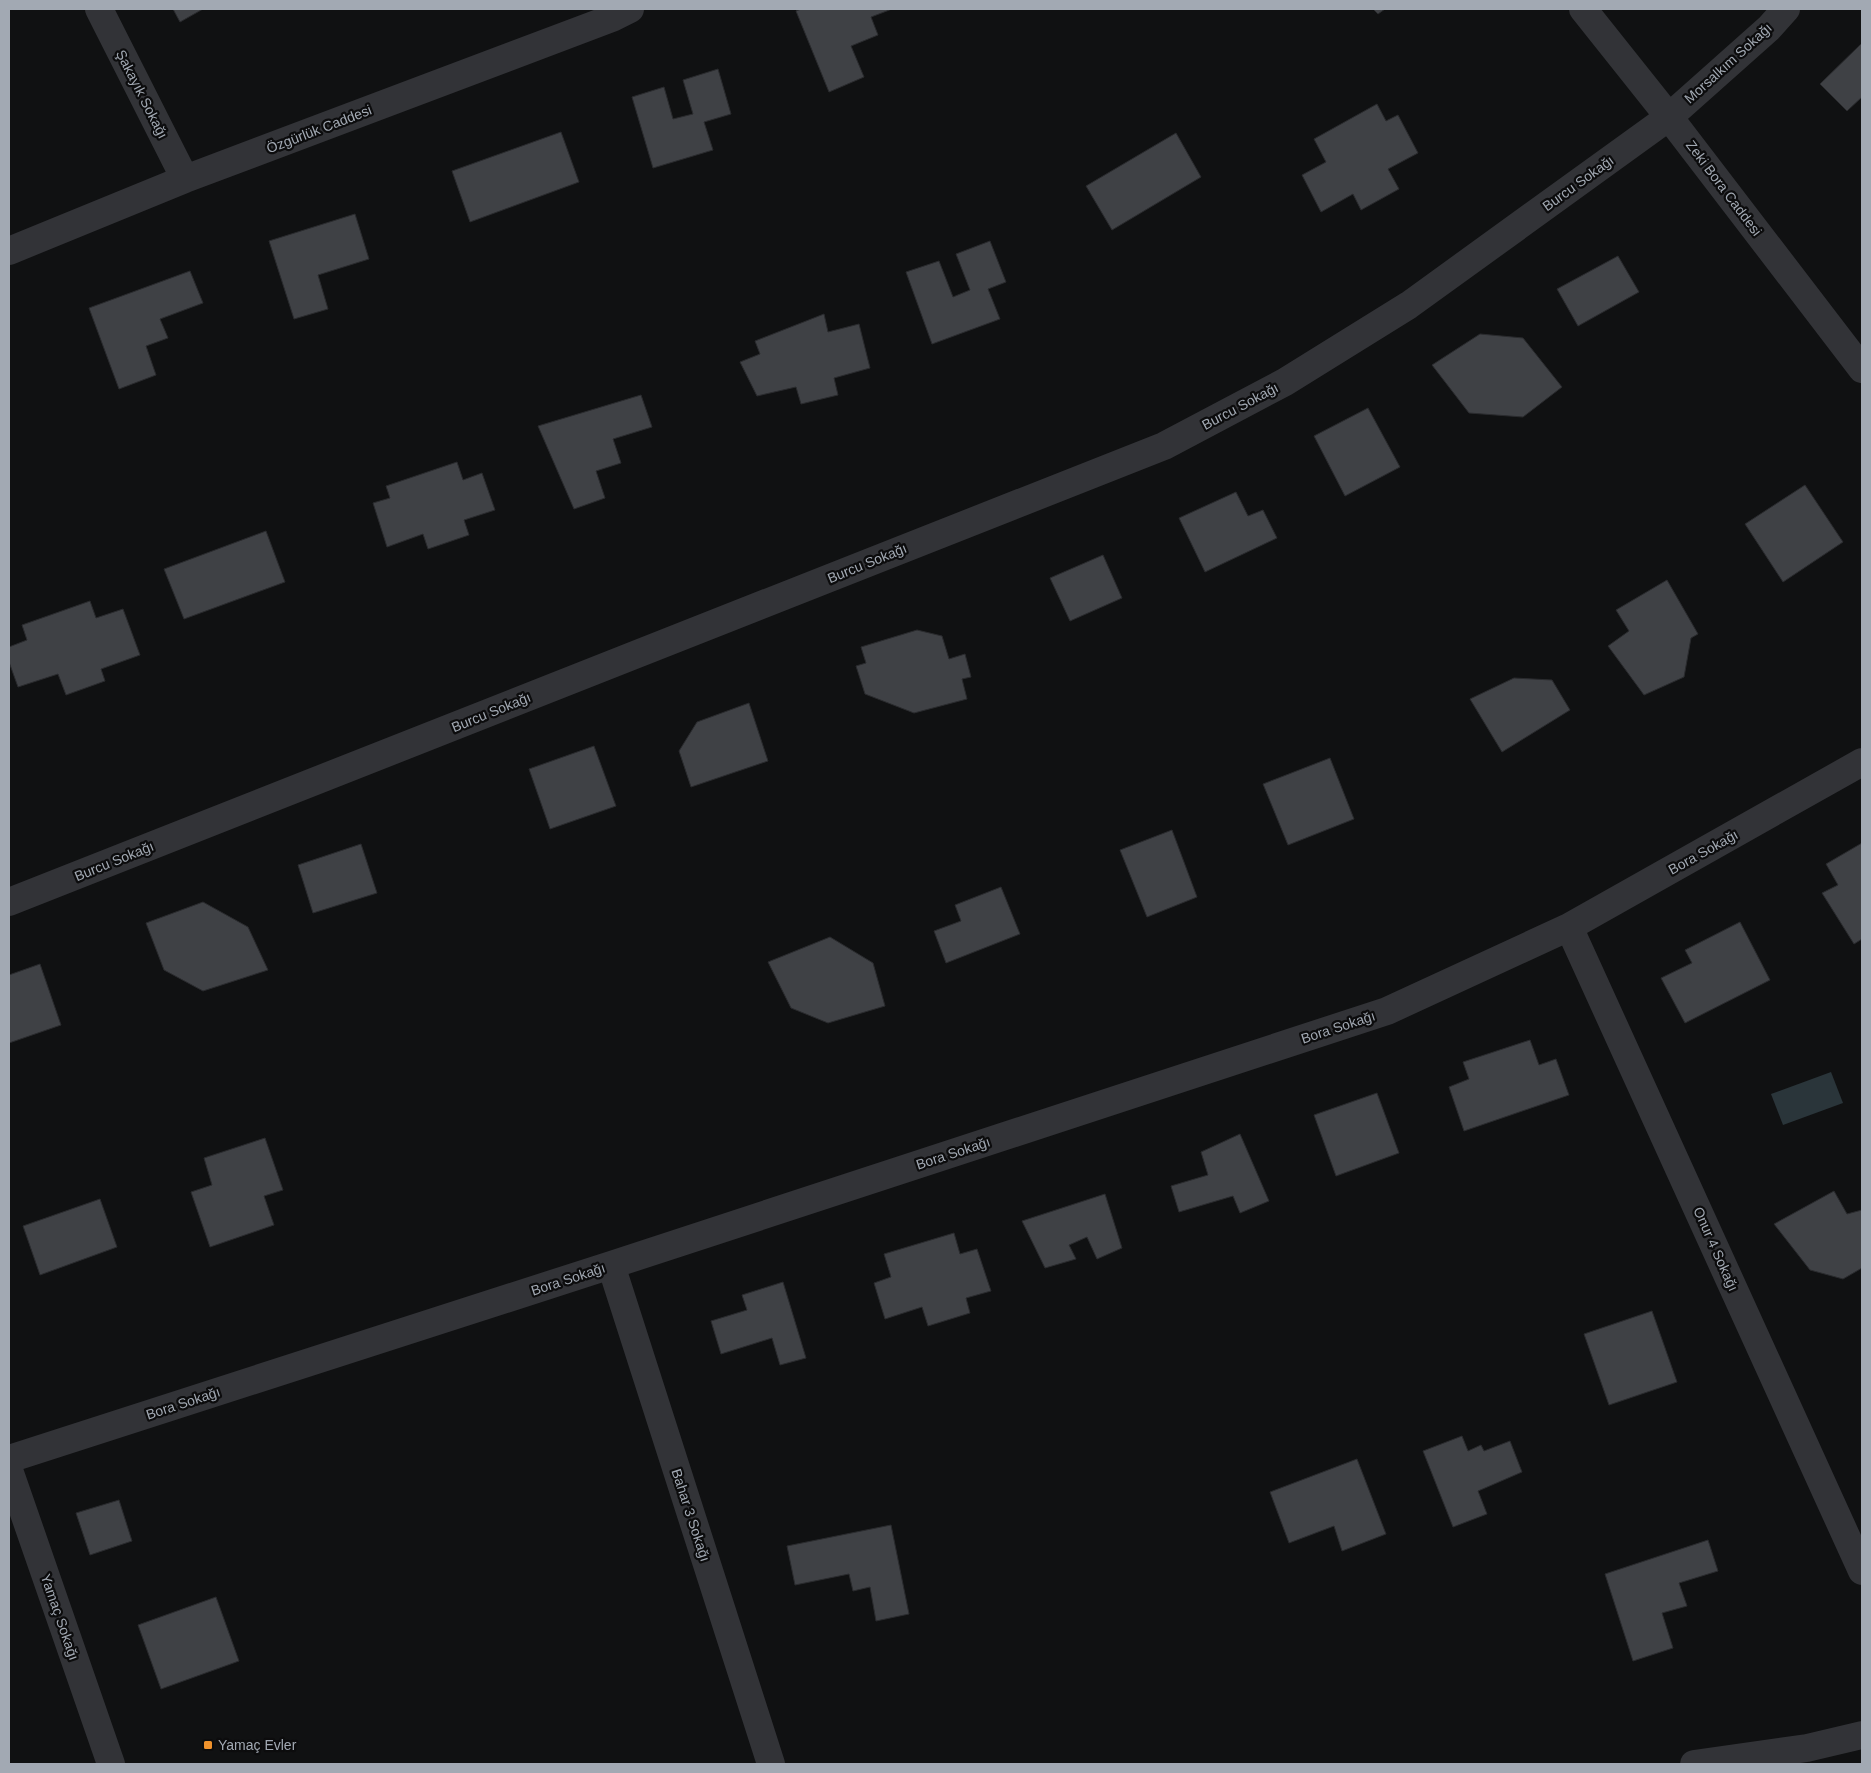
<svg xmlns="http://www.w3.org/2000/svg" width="1871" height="1773" font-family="Arial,sans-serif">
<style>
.water{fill:#2a353a}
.building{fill:#3f4145;stroke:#2a2b2e}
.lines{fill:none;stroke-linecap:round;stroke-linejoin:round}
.minor{stroke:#323337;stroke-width:28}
.poi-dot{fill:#ef922c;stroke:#0c0c0d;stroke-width:2}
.labels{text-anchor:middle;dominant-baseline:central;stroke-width:4.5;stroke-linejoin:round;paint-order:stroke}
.street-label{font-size:14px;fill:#a2a9b3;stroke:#0c0c0d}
.poi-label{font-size:14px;fill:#a2a9b3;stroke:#0c0c0d;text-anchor:start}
</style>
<rect width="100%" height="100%" fill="#101112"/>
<!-- water -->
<path class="water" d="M1831 1072 1843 1103 1783 1125 1771 1094Z"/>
<!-- building -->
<path class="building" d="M173 9H203L180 22Z
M801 9H892L871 17 878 35 851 46 864 77 829 92 796 11Z
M1373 9H1385L1378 14Z
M1862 43V97L1847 111 1820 84Z
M718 69 731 114 704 122 713 150 653 168 632 97 664 87 673 119 693 114 683 80Z
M1377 104 1386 121 1398 115 1418 153 1388 169 1399 189 1361 210 1353 194 1321 212 1302 175 1326 162 1314 139Z
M561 132 579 182 470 222 452 171Z
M1176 133 1201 177 1112 230 1086 186Z
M355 214 369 259 318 275 328 309 294 319 269 241Z
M990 241 1006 282 988 289 1000 319 932 344 906 272 939 261 953 297 970 290 956 254Z
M1618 256 1639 292 1578 326 1557 289Z
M190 271 203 303 160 319 168 338 146 346 156 375 119 389 89 308Z
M824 314 828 332 859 324 870 368 834 378 838 395 801 404 796 387 757 396 740 362 760 354 755 341Z
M1480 334 1523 338 1562 387 1523 417 1469 413 1432 365Z
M641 395 652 427 613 439 621 463 596 471 605 498 574 509 538 426Z
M1368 408 1400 467 1345 496 1314 436Z
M457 462 463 480 482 473 495 510 464 520 469 535 428 549 423 534 387 547 373 503 390 498 386 486Z
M1805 485 1843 542 1783 582 1745 524Z
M1236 492 1248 516 1263 510 1277 538 1205 572 1179 518Z
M266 531 285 582 184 619 164 569Z
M1103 555 1122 598 1070 621 1050 578Z
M1667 580 1698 634 1691 638 1684 677 1644 695 1608 646 1629 631 1616 610Z
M90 601 96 618 123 609 140 655 101 669 105 681 66 695 58 674 18 687 9 662V647L27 640 22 625Z
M917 630 942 636 949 659 965 654 971 677 962 679 967 699 914 713 865 694 856 666 866 663 861 647Z
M1514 678 1552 680 1570 710 1502 752 1470 699Z
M749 703 768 761 691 787 679 751 697 722Z
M594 746 616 806 550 829 529 769Z
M1330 758 1354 819 1288 845 1263 784Z
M1172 830 1197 897 1147 917 1120 850Z
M1862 843V939L1854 944 1822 893 1838 885 1826 864Z
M361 844 377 893 313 913 298 865Z
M1001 887 1020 934 946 963 934 931 961 921 955 905Z
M203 902 248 927 268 970 203 991 164 970 146 923Z
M1740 922 1770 980 1685 1023 1661 978 1692 963 1685 950Z
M830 937 873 963 885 1006 828 1023 791 1008 768 962Z
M40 964 61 1025 9 1043V975Z
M1530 1040 1539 1065 1556 1059 1569 1095 1464 1131 1449 1087 1469 1079 1463 1062Z
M1377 1093 1399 1153 1336 1176 1314 1115Z
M1240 1134 1269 1201 1240 1213 1233 1196 1179 1212 1171 1186 1208 1175 1201 1152Z
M265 1138 283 1190 264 1196 274 1225 210 1247 191 1192 212 1185 204 1158Z
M1834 1191 1847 1214 1862 1210V1268L1843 1279 1810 1270 1774 1224Z
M1105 1194 1122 1248 1097 1259 1087 1237 1069 1245 1076 1259 1045 1268 1022 1221Z
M100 1199 117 1247 40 1275 23 1226Z
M954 1233 960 1254 977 1249 991 1291 966 1298 970 1313 928 1326 922 1307 885 1319 874 1283 891 1277 884 1254Z
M783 1282 806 1358 780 1365 772 1338 721 1354 711 1321 747 1310 742 1295Z
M1652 1311 1677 1382 1609 1405 1584 1334Z
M1462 1436 1468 1451 1481 1445 1484 1451 1510 1441 1522 1472 1478 1491 1487 1514 1453 1527 1423 1451Z
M1357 1459 1386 1534 1342 1551 1334 1526 1289 1543 1270 1492Z
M119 1500 132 1541 90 1555 76 1513Z
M891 1525 909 1614 876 1621 870 1587 853 1591 849 1574 795 1585 787 1546Z
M1708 1540 1718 1571 1679 1583 1687 1606 1662 1613 1673 1648 1633 1661 1605 1574Z
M216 1597 239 1661 161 1689 138 1625Z"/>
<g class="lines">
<!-- minor -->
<path class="minor" d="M99 9 185 179
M1583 9 1669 117 1862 369
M9 251 185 179 612 18 630 9
M9 902 1164 446 1285 382 1409 305 1669 117 1769 28 1786 9
M1569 927 1862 1571
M611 1265 771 1764
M9 1459 611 1265 1387 1011 1569 927 1862 762
M9 1470 111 1764
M1694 1764 1807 1748 1862 1735"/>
</g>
<!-- markers -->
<rect class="poi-dot" x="203" y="1740" width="10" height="10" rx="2.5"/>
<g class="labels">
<!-- street labels -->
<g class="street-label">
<text transform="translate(1728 63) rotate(-42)">Morsalkım Sokağı</text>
<text transform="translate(142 94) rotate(63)">Şakayık Sokağı</text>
<text transform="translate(319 129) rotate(-21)">Özgürlük Caddesi</text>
<text transform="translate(1578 183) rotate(-36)">Burcu Sokağı</text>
<text transform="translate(1724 188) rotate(53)">Zeki Bora Caddesi</text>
<text transform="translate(1240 406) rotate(-28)">Burcu Sokağı</text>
<text transform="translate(867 563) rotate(-22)">Burcu Sokağı</text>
<text transform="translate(491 712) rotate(-22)">Burcu Sokağı</text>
<text transform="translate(1703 852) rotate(-29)">Bora Sokağı</text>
<text transform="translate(114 861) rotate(-22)">Burcu Sokağı</text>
<text transform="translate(1338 1027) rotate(-18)">Bora Sokağı</text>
<text transform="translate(953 1153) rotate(-18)">Bora Sokağı</text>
<text transform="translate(1716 1249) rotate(66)">Onur 4 Sokağı</text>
<text transform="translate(568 1279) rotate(-18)">Bora Sokağı</text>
<text transform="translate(183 1403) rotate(-18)">Bora Sokağı</text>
<text transform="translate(691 1515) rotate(72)">Bahar 3 Sokağı</text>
<text transform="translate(60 1617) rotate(71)">Yamaç Sokağı</text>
</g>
<!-- poi labels -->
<g class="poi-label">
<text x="218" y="1745">Yamaç Evler</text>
</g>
</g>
<!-- border -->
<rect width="1871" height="1773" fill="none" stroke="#a2a9b3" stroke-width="20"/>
</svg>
